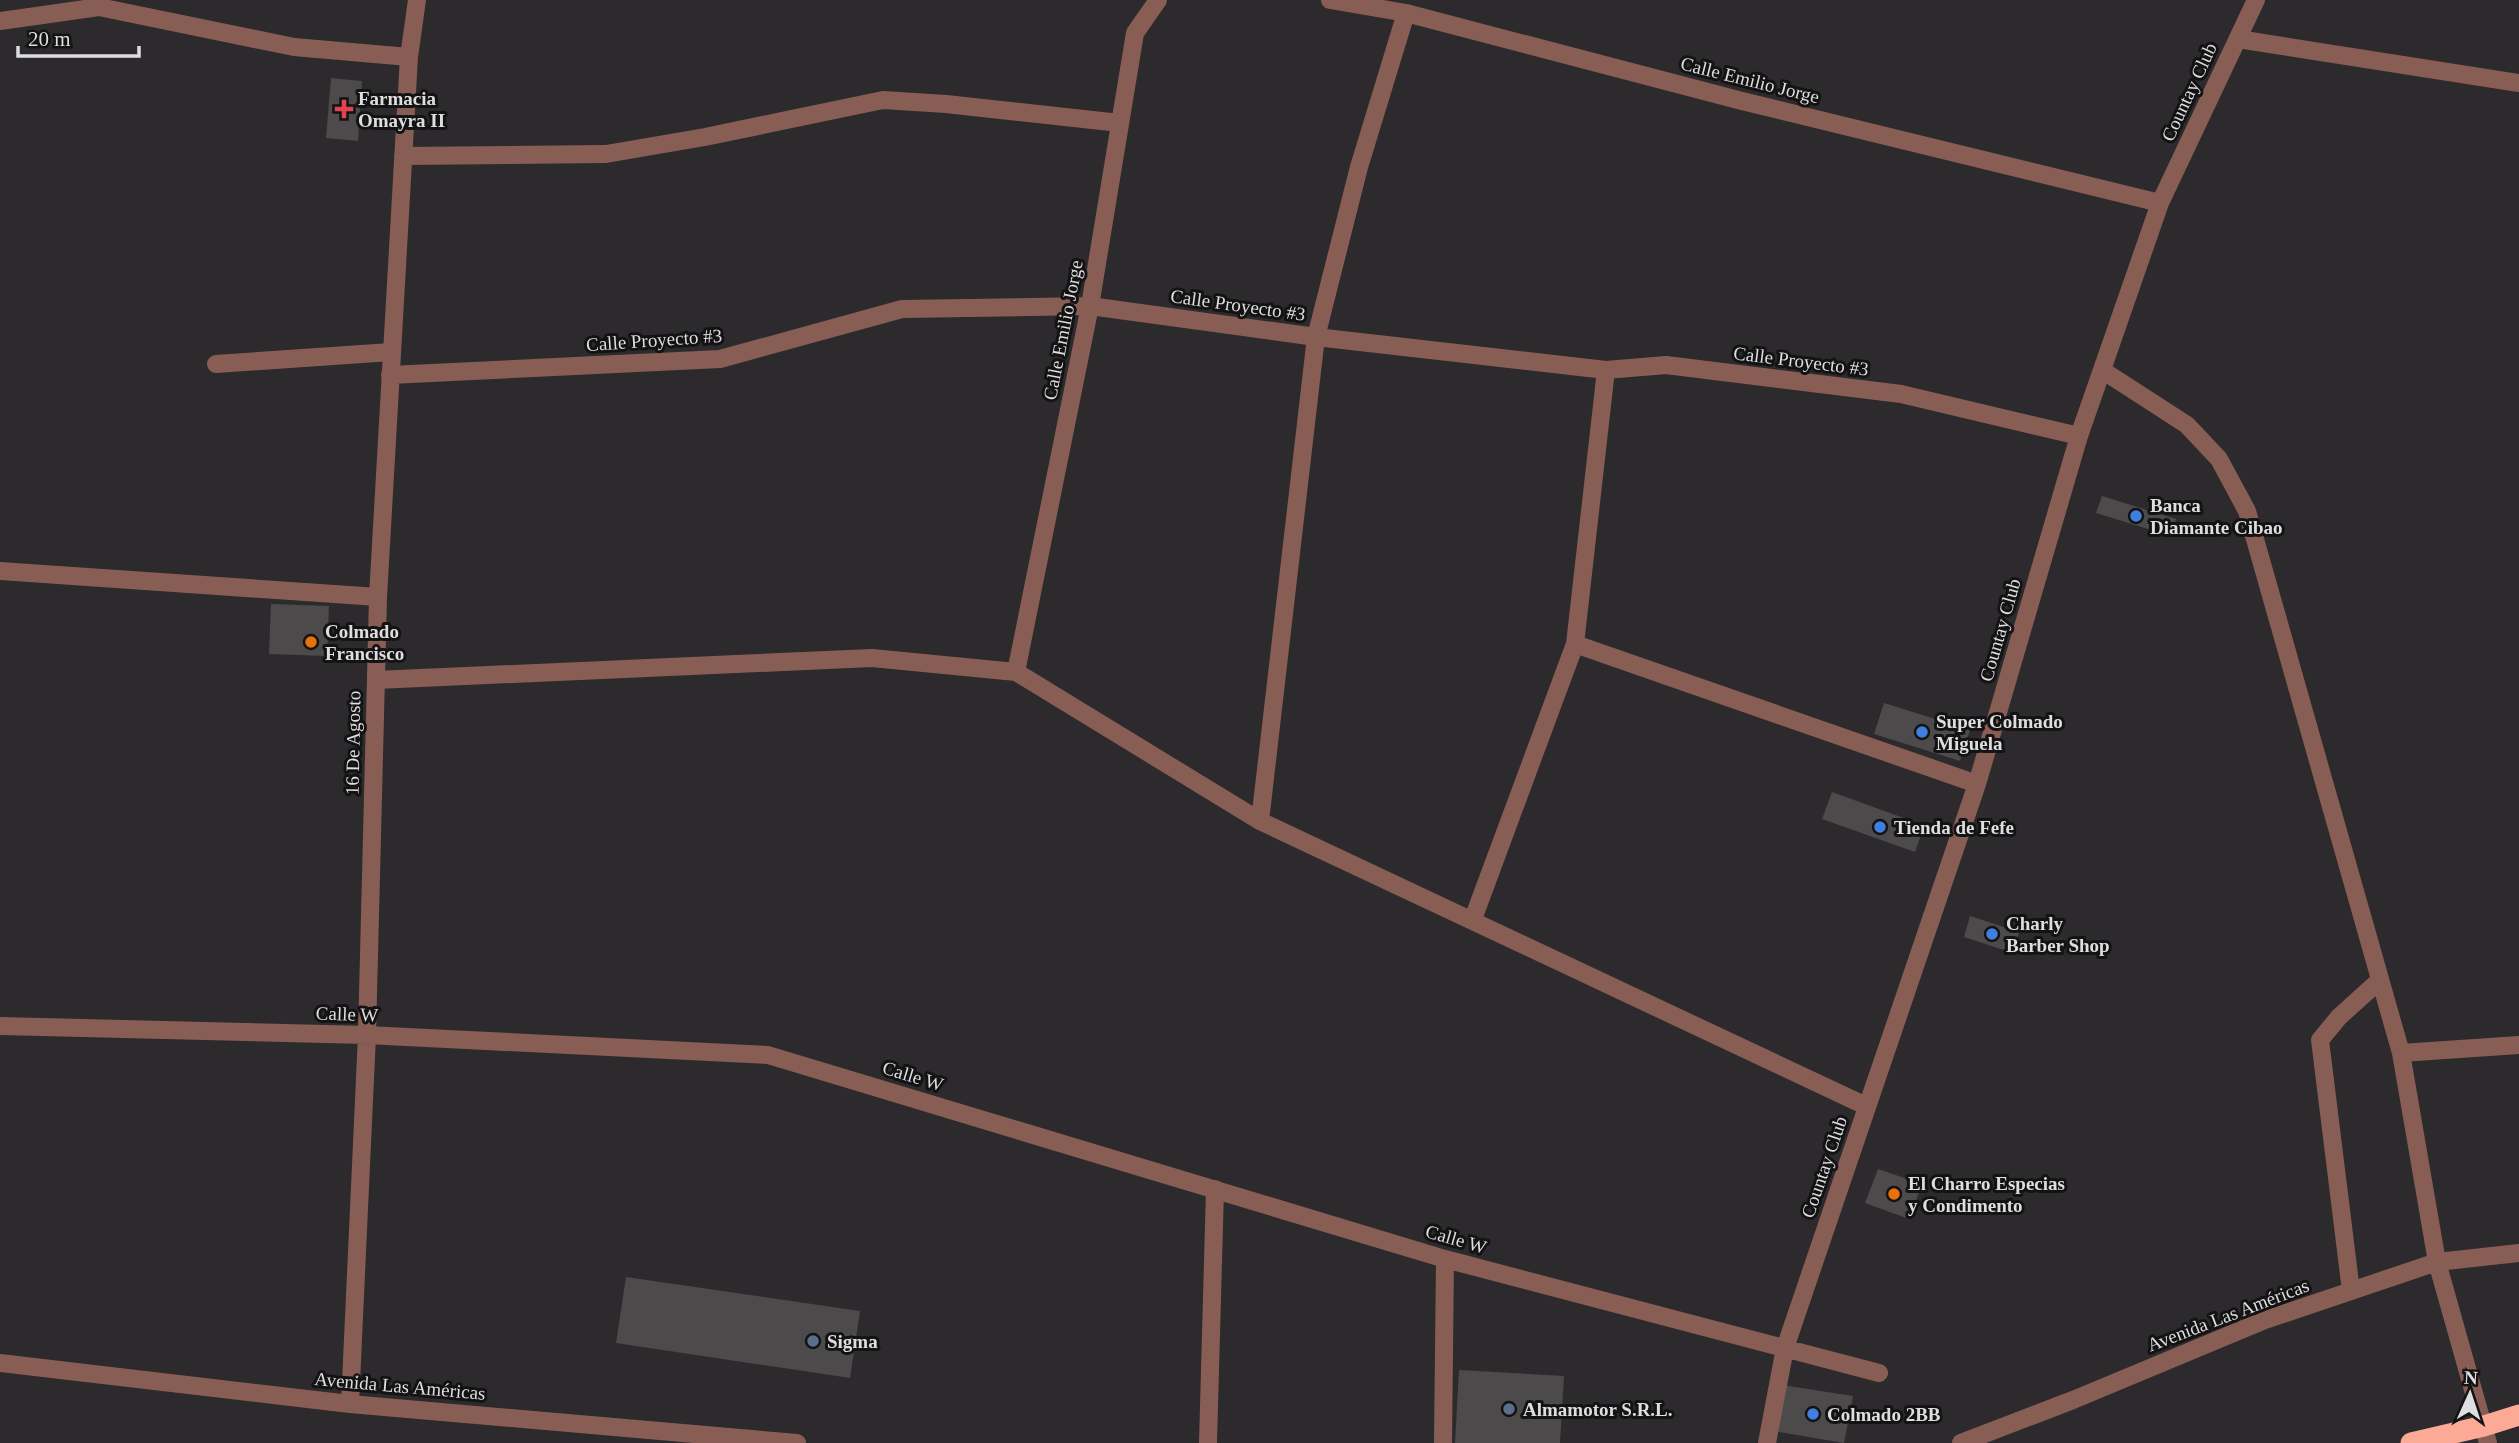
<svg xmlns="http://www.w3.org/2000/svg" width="2519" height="1443" font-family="Georgia,serif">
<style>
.building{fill:#4d4a4b}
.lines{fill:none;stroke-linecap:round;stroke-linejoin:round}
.minor{stroke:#885e54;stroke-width:18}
.highway{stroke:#fca996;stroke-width:21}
.health-dot{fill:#e0444e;stroke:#141314;stroke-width:2.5}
.shop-dot{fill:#3f7fe0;stroke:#141314;stroke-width:2.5}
.food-dot{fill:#e8710a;stroke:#141314;stroke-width:2.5}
.service-dot{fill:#5c6f8a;stroke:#141314;stroke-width:2.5}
.labels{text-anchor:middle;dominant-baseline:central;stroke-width:6;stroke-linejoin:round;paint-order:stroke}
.street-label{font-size:19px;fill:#dedddf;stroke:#141314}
.poi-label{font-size:19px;font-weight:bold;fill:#dedddf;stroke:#141314;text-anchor:start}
</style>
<rect width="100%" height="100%" fill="#2c2a2d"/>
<!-- building -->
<path class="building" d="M331 78 362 81 358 141 326 138Z
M2102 496 2176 519 2171 536 2096 513Z
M271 604 329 606 327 656 269 654Z
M1884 703 1970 730 1960 761 1874 734Z
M1832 792 1912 821 1922 832 1915 852 1822 819Z
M1970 916 2019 932 2013 953 1964 937Z
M1878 1169 1922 1184 1909 1219 1865 1203Z
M626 1277 860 1311 850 1378 616 1343Z
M1459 1370 1564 1376 1560 1443H1455Z
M1782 1385 1853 1396 1844 1443 1774 1431Z"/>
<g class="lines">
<!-- minor -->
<path class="minor" d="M1330 0 1406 13 1742 101 2160 203
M0 21 99 7 294 47 409 57
M2238 39 2519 83
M403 156 606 154 705 137 883 100 946 104 1120 123
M216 364 391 352
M2102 370 2187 425 2219 459 2247 511 2401 1053 2437 1262 2488 1443
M390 375 720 359 902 309 1090 306 1316 337 1606 370 1666 365 1901 394 2079 436
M0 571 378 597
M1575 644 1606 370
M1016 672 1090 306 1135 33 1158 0
M376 680 872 658 1016 672 1260 821 1866 1106
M1260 821 1316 337 1359 167 1406 13
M1473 919 1575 644 1977 784
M0 1026 367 1035 768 1055 1445 1259 1879 1373
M2401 1053 2519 1045
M2351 1291 2320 1040 2339 1017 2380 980
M0 1363 350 1404 797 1443
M350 1404 367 1035 378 597 409 57 417 0
M1208 1443 1215 1189
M1443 1443 1445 1259
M1767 1443 1785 1348 1977 784 2079 436 2160 203 2256 0
M1961 1443 2073 1400 2265 1320 2437 1262 2519 1253"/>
<!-- highway -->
<path class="highway" d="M2411 1443 2484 1426 2519 1415"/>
</g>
<!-- markers -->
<path class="health-dot" d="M340.5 98.5h7v7h7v7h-7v7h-7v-7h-7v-7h7z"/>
<g class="shop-dot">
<circle cx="2136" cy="516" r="7"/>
<circle cx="1922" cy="732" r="7"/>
<circle cx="1880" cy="827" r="7"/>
<circle cx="1992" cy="934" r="7"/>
<circle cx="1813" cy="1414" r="7"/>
</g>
<g class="food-dot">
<circle cx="311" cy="642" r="7"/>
<circle cx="1894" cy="1194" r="7"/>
</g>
<g class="service-dot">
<circle cx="813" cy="1341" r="7"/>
<circle cx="1509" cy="1409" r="7"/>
</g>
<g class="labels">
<!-- street labels -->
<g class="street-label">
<text transform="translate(1750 80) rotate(14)">Calle Emilio Jorge</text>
<text transform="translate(2189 92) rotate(-65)">Countay Club</text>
<text transform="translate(1238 305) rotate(8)">Calle Proyecto #3</text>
<text transform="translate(1063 330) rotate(-79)">Calle Emilio Jorge</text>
<text transform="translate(654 340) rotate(-4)">Calle Proyecto #3</text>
<text transform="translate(1801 361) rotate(7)">Calle Proyecto #3</text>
<text transform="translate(2000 630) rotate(-74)">Countay Club</text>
<text transform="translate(353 743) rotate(-89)">16 De Agosto</text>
<text transform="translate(347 1014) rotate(2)">Calle W</text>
<text transform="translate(913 1076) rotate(17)">Calle W</text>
<text transform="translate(1824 1167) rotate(-71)">Countay Club</text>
<text transform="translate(1456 1239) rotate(16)">Calle W</text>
<text transform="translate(2228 1315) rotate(-21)">Avenida Las Américas</text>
<text transform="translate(400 1386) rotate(5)">Avenida Las Américas</text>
</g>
<!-- poi labels -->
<g class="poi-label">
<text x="358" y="98">Farmacia<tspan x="358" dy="22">Omayra II</tspan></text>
<text x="2150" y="505">Banca<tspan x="2150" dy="22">Diamante Cibao</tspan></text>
<text x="325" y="631">Colmado<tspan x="325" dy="22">Francisco</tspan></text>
<text x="1936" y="721">Super Colmado<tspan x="1936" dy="22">Miguela</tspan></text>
<text x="1894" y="827">Tienda de Fefe</text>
<text x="2006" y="923">Charly<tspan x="2006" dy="22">Barber Shop</tspan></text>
<text x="1908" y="1183">El Charro Especias<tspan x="1908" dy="22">y Condimento</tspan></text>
<text x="827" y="1341">Sigma</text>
<text x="1523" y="1409">Almamotor S.R.L.</text>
<text x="1827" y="1414">Colmado 2BB</text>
</g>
</g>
<!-- north arrow -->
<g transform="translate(2470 1394) rotate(3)" stroke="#141314" stroke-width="5" paint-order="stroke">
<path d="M0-5L12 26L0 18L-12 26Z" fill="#dedddf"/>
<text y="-10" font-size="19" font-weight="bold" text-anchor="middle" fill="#dedddf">N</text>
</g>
<!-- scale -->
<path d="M18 46v10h121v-10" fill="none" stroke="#dedddf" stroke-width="3.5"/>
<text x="28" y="46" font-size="21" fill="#dedddf" stroke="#141314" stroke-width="5" paint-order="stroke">20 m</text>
</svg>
